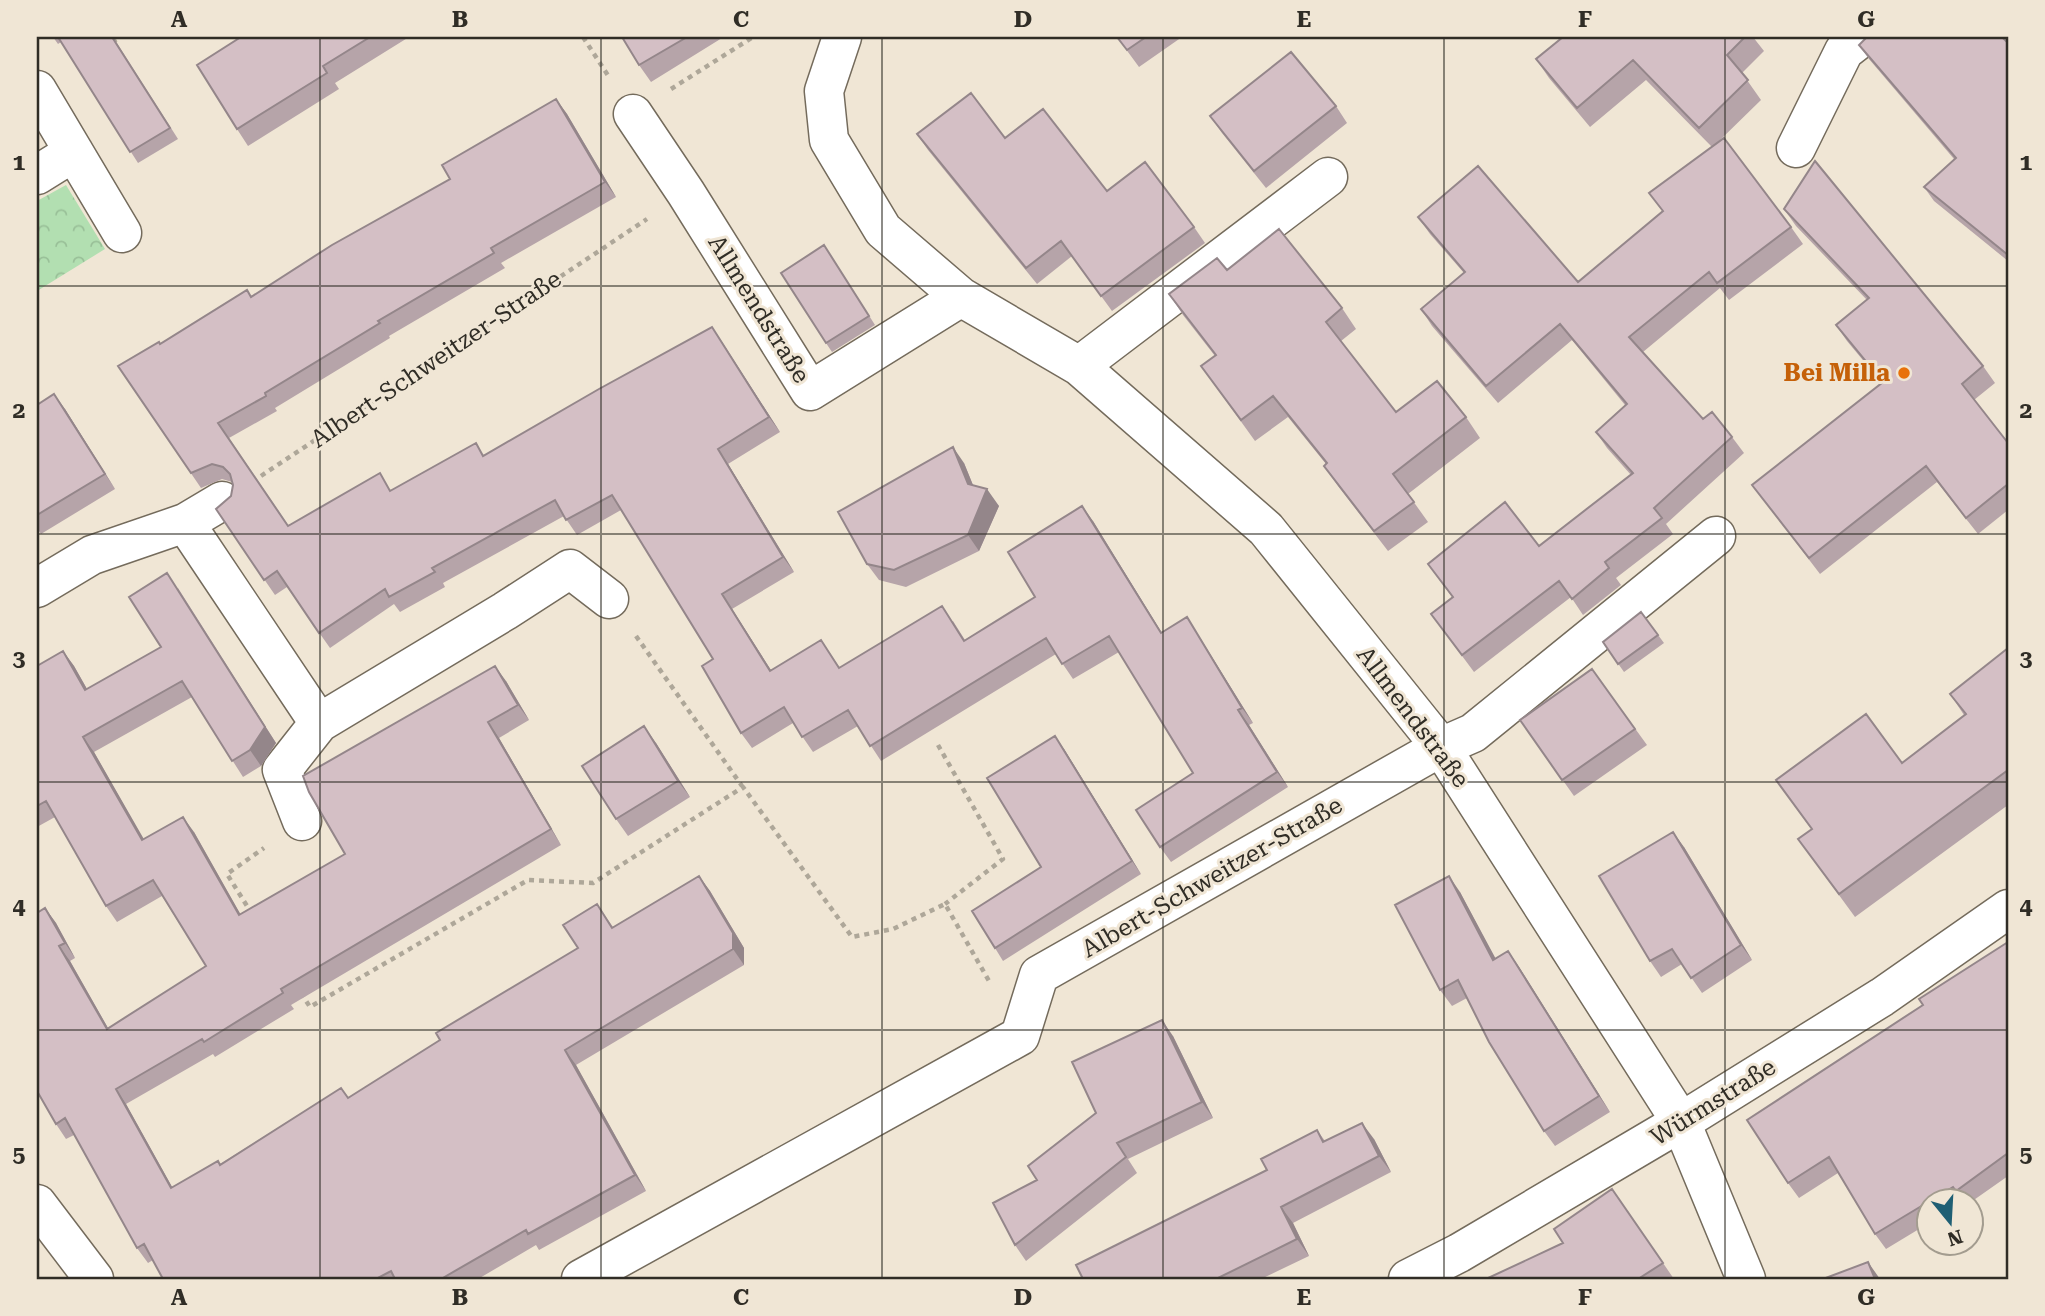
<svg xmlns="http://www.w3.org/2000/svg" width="2045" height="1316" font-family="'Roboto Serif',serif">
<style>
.forest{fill:url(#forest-crowns)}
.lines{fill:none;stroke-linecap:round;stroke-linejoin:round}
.minor-casing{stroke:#746b5c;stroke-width:41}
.path{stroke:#aea799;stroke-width:4.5;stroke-dasharray:5 5;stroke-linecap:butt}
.minor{stroke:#fff;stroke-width:38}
.wall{fill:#b6a4a9}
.shaded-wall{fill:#94868a}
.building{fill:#d4bfc5;stroke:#94868a;stroke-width:2}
.grid{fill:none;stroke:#302d26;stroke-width:2;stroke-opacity:0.55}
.food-dot{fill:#e8710a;stroke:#f0e6d5;stroke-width:2.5}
.labels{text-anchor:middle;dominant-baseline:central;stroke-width:6;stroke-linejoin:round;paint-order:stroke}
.street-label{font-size:24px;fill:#302d26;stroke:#f0e6d5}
.food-label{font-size:24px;font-weight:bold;fill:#c56008;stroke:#f0e6d5;text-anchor:end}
.neatline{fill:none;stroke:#302d26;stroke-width:2.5}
.grid-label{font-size:23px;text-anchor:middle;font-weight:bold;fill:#302d26}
</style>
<defs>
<pattern id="forest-crowns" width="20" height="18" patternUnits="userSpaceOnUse" patternTransform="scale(1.75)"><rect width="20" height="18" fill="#b2dfb1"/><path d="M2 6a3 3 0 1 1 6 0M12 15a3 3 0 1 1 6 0" fill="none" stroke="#99c098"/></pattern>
</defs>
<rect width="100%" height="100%" fill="#f0e6d5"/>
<!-- forest -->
<path class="forest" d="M66 185 105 249 37 291V201Z"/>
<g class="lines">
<!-- minor casing -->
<g class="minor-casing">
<path id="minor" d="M842 37 824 91 829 140 883 230 961 297 1079 366 1266 529 1441 747 1681 1122 1746 1279
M37 90 122 233
M633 114 686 193 810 391 961 297
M1796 148 1844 51 1862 37
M37 175 74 152
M1079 366 1328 177
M185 523 319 723
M37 588 92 555 185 523 222 501
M302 821 282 770 319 723 505 611 570 569 609 599
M37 1204 94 1279
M581 1279 1020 1036 1039 975 1441 747 1473 733 1716 536
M1408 1279 1459 1253 1681 1122 1882 997 2008 909"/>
</g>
<!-- path -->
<path class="path" d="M583 37 609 77
M112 42 121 37
M671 89 753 37
M261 476 647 219
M636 636 742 786
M938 745 1003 859 945 904
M252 914 227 874 264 848
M301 993 310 1007 528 880 593 883 743 787 852 937 893 929 945 904 989 981"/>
<!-- minor -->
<use href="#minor" class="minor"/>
</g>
<!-- wall -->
<path class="wall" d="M53 37H113L178 139 138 163 61 42 58 44Z
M241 37H409L335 83 339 89 248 146 237 129Z
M622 37H721L722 38 651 82 639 65Z
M1117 37H1182L1139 67Z
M1563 37H1753L1764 51 1742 73 1761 100 1717 143 1791 227 1803 244 1729 300 1720 288 1643 352 1703 419 1732 437 1744 453 1666 524 1673 534 1616 578 1621 585 1583 615 1571 597 1474 672 1431 614 1452 597 1428 564 1539 546 1631 475 1607 448 1596 432 1625 405 1572 340 1498 403 1432 326 1421 309 1464 273 1430 234 1418 217 1578 282 1663 212 1649 193 1712 147 1646 80 1590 127 1549 78 1536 59Z
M2008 43V261L1934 201 1924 187 1954 159 1869 59 1859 45Z
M556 99 567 114 616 197 501 263 505 268 389 336 390 338 275 408 277 411 229 438 288 525 392 490 484 455 722 342 780 432 728 464 794 572 732 609 771 670 821 640 840 668 953 621 965 640 1035 597 1093 521 1162 633H1197L1253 723 1249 725 1288 787 1171 862 1160 847 1193 773 1119 652 1073 679 1056 654 881 761 858 726 813 752 793 723 752 748 741 733 713 659 621 510 577 535 564 516 443 583 445 587 400 612 394 604 330 648 287 587 275 595 216 509 231 496 233 485 232 482 222 479 201 488 118 366 252 297 450 179Z
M1336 106 1347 123 1266 188 1222 133 1210 116Z
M917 134 1005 138 1107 191 1194 227 1205 243 1112 311 1072 256 1037 284 928 150Z
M1784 209 1983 366 1995 383 1974 400 2008 443V510L1978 534 1937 482 1820 574 1752 485 1882 383 1847 341 1836 325 1867 300 1796 226Z
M830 254 875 325 832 352 826 343Z
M1227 270 1342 308 1356 329 1341 341 1396 412 1466 417 1480 438 1408 494 1428 522 1388 551 1338 486 1324 466 1326 464 1288 417 1255 441 1201 366 1215 356 1183 315 1169 294Z
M37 405 65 409 115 489 41 534 37 528Z
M964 463 973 485 999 506 979 551 906 587 879 580 867 564Z
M178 588 276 743 261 766 243 777 192 697 94 752 143 839 194 832 240 914 345 854 506 681 529 720 499 738 561 845 291 1005 294 1009 215 1057 213 1054 126 1104 172 1187 220 1164 341 1088 349 1098 440 1040 578 948 597 904 613 927 699 876 710 891 744 948V965L576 1065 646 1191 539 1250 536 1245 478 1279H163L153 1260 148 1263 137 1248 74 1135 66 1139 56 1124 45 908 56 923 75 958 70 961 108 1028 206 966 162 896 117 922 106 906 55 817 37 827V666L63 651 74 666 87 689 161 647Z
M1641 612 1664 643 1624 672 1603 642Z
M2008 648V805L1855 917 1798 839 1812 830 1776 780 1902 763 1964 715 1950 694Z
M1592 669 1647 745 1574 796 1520 720Z
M656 743 690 797 628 836 616 819Z
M1064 749 1141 874 1003 961 995 948 1041 867Z
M1684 847 1752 960 1702 993 1682 964 1661 977 1650 961Z
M1460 892 1495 959 1508 951 1519 967 1610 1112 1555 1146 1544 1131 1467 998 1452 1006 1440 990Z
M2008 942V1176L1971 1202V1200H1929V1223L1886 1249 1875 1234 1838 1173 1799 1198 1788 1183 1923 1005Z
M1173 1036 1213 1118 1128 1159 1137 1173 1026 1261 1015 1245 1037 1180 1096 1113Z
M1317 1130 1325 1141 1374 1139 1391 1172 1293 1223 1309 1256 1261 1279H1083L1267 1170Z
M1612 1189 1674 1279H1486L1563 1243Z"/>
<!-- shaded-wall -->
<path class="shaded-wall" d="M556 99 567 114 616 197 605 182Z
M712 327 722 342 780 432 769 417Z
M54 394 65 409 115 489 105 474Z
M953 447 964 463 979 500 968 484Z
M718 449 728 464 794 572 783 557Z
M987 489 999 506 979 551 968 535Z
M1082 506 1093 521 1171 648 1161 633Z
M167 573 276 743 261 766 250 750Z
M722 594 732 609 781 686 770 671Z
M1187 617 1197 633 1253 723 1242 708Z
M63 651 74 666 96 705 85 690Z
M495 666 506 681 529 720 518 705Z
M1238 710 1249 725 1288 787 1277 772Z
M488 722 499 738 561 845 551 829Z
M644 726 656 743 690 797 678 781Z
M1055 736 1064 749 1141 874 1132 861Z
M83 737 94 752 153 855 142 840Z
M183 817 194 832 250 931 239 915Z
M1673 832 1684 847 1752 960 1741 945Z
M699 876 710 891 744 948V965L733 949Z
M1449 876 1460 892 1505 976 1493 960Z
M45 908 56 923 75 958 65 943Z
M59 946 70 961 117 1044 107 1029Z
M1508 951 1519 967 1610 1112 1599 1096Z
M1162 1020 1173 1036 1213 1118 1202 1102Z
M565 1050 576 1065 646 1191 635 1175Z
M116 1089 126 1104 181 1203 171 1188Z
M1362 1123 1374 1139 1391 1172 1379 1156Z
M1281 1207 1293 1223 1309 1256 1297 1239Z
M1868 1262 1880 1279H1875Z"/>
<!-- building -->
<path class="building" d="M58 37H112L170 128 130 152Z
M241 37H370L323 66 327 73 237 129 197 65Z
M622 37H687L639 65Z
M1117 37H1146L1127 50Z
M1563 37H1745L1727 55 1748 80 1699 128 1633 60 1577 108 1536 59Z
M1867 37H2002L2008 43V255L1924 187 1956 158 1859 45Z
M1291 52 1336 106 1254 171 1210 116Z
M971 93 1005 138 1043 109 1107 191 1145 162 1194 227 1101 296 1061 241 1026 268 917 134Z
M556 99 605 182 491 248 494 253 378 321 380 323 265 393 266 396 218 423 288 526 380 473 390 491 476 443 483 456 599 389 712 327 769 417 718 449 783 557 722 594 770 671 821 640 839 668 942 606 964 641 1035 597 1008 552 1082 506 1161 633 1187 617 1242 708 1238 710 1277 772 1160 847 1136 810 1193 773 1109 636 1062 664 1046 638 870 746 848 710 802 737 784 707 741 733 702 666 713 659 612 495 566 520 555 500 432 568 435 572 389 597 385 589 319 633 277 571 264 580 216 509 231 496 233 485 230 474 223 467 212 464 191 473 118 366 159 342 160 344 247 290 251 297 332 245 450 179 442 165Z
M1724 138 1791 227 1717 283 1709 272 1629 337 1703 419 1712 412 1732 437 1654 508 1662 518 1605 562 1609 568 1572 599 1559 581 1462 655 1431 614 1453 597 1428 564 1505 502 1539 546 1633 473 1596 432 1627 404 1560 324 1486 386 1421 309 1465 272 1418 217 1478 166 1578 282 1663 211 1649 193Z
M1815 161 1983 366 1962 384 2008 443V484L1966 518 1926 466 1809 558 1752 485 1883 382 1836 325 1869 298 1784 209Z
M1279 229 1342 308 1326 322 1396 412 1437 381 1466 417 1393 474 1414 502 1374 531 1324 466 1327 463 1273 396 1241 420 1201 366 1216 355 1169 294 1217 258 1227 270Z
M824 245 869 316 826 343 781 273Z
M54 394 105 474 37 515V405Z
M953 447 968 484 987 489 968 535 894 570 867 564 838 512Z
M167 573 265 727 250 750 232 761 182 681 83 737 142 840 183 817 239 915 345 854 309 792 303 776 495 666 518 705 488 722 551 829 281 989 283 993 204 1042 202 1039 116 1089 171 1188 218 1161 220 1165 341 1088 348 1098 440 1040 436 1033 578 948 563 925 597 904 612 928 699 876 733 933V949L565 1050 635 1175 528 1234 526 1230 441 1279H395L391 1271 376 1279H163L144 1244 137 1248 65 1118 56 1124 37 1091V913L45 908 65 943 59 946 107 1029 206 966 153 880 106 906 46 801 37 806V666L63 651 85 690 161 647 129 597Z
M1641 612 1658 635 1618 664 1603 642Z
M2008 648V770L1839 894 1798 839 1812 829 1776 780 1866 714 1902 763 1966 714 1950 694Z
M1592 669 1635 729 1562 780 1520 720Z
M644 726 678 781 616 819 582 766Z
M1055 736 1132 861 995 948 972 911 1041 867 987 778Z
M1673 832 1741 945 1691 978 1672 949 1650 961 1599 876Z
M1449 876 1493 960 1508 951 1599 1096 1544 1131 1489 1042 1458 980 1440 990 1395 905Z
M2008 942V1153L1956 1191 1953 1187 1875 1234 1829 1157 1788 1183 1747 1120 1923 1005 1919 999Z
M1162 1020 1202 1102 1117 1143 1126 1157 1015 1245 993 1203 1037 1180 1028 1166 1096 1113 1072 1062Z
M1362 1123 1379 1156 1281 1207 1297 1239 1216 1279H1083L1076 1265 1267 1170 1261 1159 1317 1130 1323 1142Z
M1612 1189 1663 1263 1638 1279H1486L1563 1243 1554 1229Z
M1868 1262 1875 1279H1823Z"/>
<!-- grid -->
<path class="grid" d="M320 37V1279M601 37V1279M882 37V1279M1163 37V1279M1444 37V1279M1725 37V1279M37 286H2008M37 534H2008M37 782H2008M37 1030H2008"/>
<!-- markers -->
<circle class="food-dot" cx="1904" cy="373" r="7"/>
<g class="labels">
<!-- street labels -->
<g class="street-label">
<text transform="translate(759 309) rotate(58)">Allmendstraße</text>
<text transform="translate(436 359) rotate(-34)">Albert-Schweitzer-Straße</text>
<text transform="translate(1413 717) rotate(53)">Allmendstraße</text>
<text transform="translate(1212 877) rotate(-30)">Albert-Schweitzer-Straße</text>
<text transform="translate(1713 1102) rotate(-32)">Würmstraße</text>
</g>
<!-- food labels -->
<g class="food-label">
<text x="1890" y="373">Bei Milla</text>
</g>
</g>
<!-- border -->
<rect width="2045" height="1316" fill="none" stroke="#f0e6d5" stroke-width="77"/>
<!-- north arrow -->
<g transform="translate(1950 1222) rotate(162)"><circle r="33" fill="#f0e6d5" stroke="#a39c8f" stroke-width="2"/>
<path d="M0-5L12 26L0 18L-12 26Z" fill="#1f5f74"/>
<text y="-10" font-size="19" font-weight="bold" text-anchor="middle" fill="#302d26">N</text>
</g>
<rect x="38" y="38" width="1969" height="1240" class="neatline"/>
<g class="grid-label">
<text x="179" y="27">A</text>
<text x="460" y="27">B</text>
<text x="741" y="27">C</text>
<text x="1023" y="27">D</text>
<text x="1304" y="27">E</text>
<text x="1585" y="27">F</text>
<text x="1866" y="27">G</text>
<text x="19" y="170">1</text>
<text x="2026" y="170">1</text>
<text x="19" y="418">2</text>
<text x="2026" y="418">2</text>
<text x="19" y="666">3</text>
<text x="2026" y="666">3</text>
<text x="19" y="914">4</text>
<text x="2026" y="914">4</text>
<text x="19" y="1162">5</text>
<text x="2026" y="1162">5</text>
<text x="179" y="1305">A</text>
<text x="460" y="1305">B</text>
<text x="741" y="1305">C</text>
<text x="1023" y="1305">D</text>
<text x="1304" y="1305">E</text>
<text x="1585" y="1305">F</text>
<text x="1866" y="1305">G</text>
</g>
</svg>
